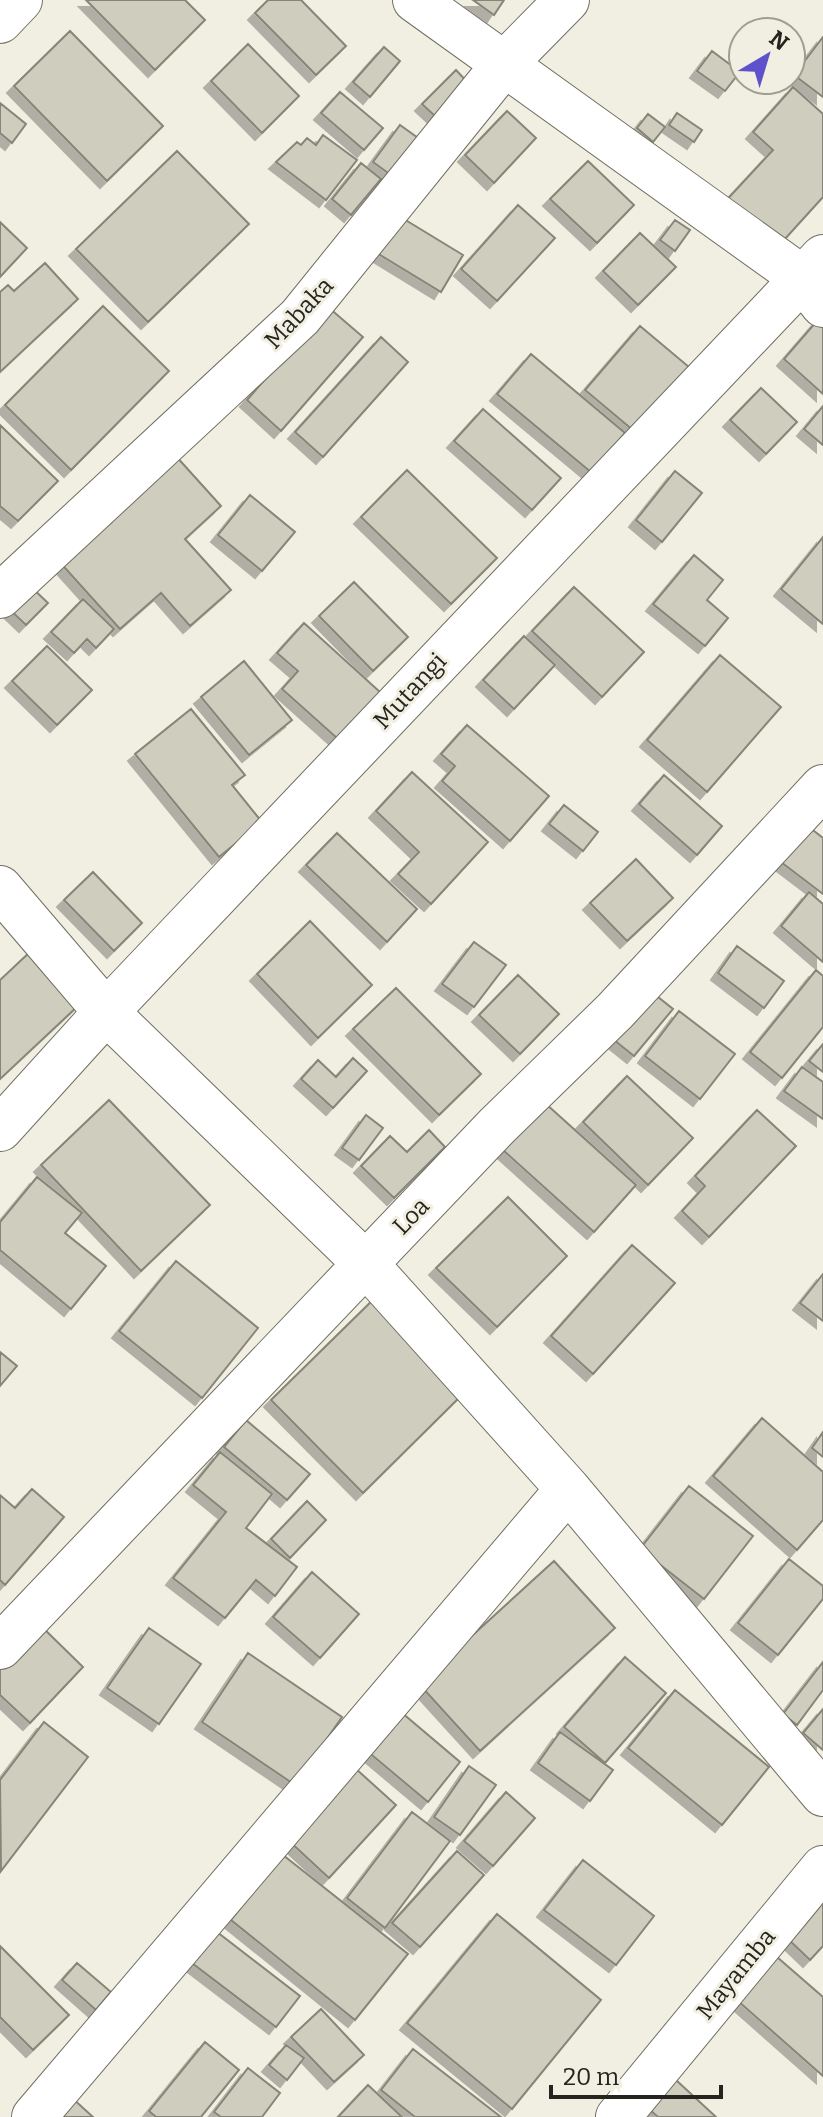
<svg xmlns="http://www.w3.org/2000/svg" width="823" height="2117" font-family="Bitter,serif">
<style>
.building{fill:#cecdbe;stroke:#878578;stroke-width:2;filter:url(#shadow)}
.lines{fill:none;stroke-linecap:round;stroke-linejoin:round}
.street-casing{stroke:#706f62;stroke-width:46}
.street{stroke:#fff;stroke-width:44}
.labels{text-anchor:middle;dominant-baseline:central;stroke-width:6;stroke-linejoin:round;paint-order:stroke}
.street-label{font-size:24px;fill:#25241f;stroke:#f1efe1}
</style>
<defs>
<filter id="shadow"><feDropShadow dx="-7" dy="7" stdDeviation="0" flood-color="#0004"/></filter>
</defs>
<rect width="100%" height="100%" fill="#f1efe1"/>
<!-- building -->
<path class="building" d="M86 0H185L205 20 155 70Z
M268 0H301L346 46 316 75 255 13Z
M473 0H504L494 15Z
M70 31 163 126 107 181 14 86Z
M823 37V97L794 75Z
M248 44 299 96 262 133 211 81Z
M384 47 400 61 370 97 353 82Z
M712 51 740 72 725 91 697 71Z
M456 70 470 85 437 118 422 104Z
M793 87 823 114V197L774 251 722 205 773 150 753 132Z
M340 92 383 128 364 150 321 113Z
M0 103 26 124 12 143 0 133Z
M507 111 536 138 494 183 465 155Z
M677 113 702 130 694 142 669 125Z
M648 114 665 127 653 142 637 128Z
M400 125 425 143 395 178 373 162Z
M323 135 357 160 326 200 276 162 297 142 301 145 307 138 316 145Z
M177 151 249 224 148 322 76 249Z
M588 161 634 205 597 243 550 199Z
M361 163 381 179 351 215 332 199Z
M518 205 555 238 497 301 461 269Z
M394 213 463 255 441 292 372 250Z
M675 220 690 230 675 251 660 240Z
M0 222 27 248 0 277Z
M640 233 676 267 638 305 603 271Z
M45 263 78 299 0 372V292L8 285 14 291Z
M103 306 169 371 71 470 5 405Z
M328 307 363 337 281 431 247 400Z
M823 314V394L784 359Z
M640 326 689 367 634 431 585 390Z
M381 337 408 362 323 457 295 432Z
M531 354 625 433 592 473 497 394Z
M761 388 797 422 766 454 730 420Z
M823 406V445L804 429Z
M483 409 561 478 532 510 454 441Z
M0 425 58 481 18 521 0 506Z
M156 434 221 506 185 539 231 590 190 626 161 593 120 629 38 538Z
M407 470 497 558 451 604 361 517Z
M675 471 702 493 662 542 636 520Z
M250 495 295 532 262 571 218 535Z
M823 537V624L781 589Z
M694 555 723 580 707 600 728 618 705 646 653 604Z
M354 582 408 637 373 671 319 616Z
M28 584 48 603 26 625 7 607Z
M574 587 644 652 602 697 532 631Z
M83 599 114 629 96 648 87 639 74 653 51 632Z
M304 623 380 692 338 739 282 689 298 671 277 653Z
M524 636 555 665 514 709 483 680Z
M47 646 92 690 57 725 12 681Z
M720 655 781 707 707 792 647 740Z
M244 661 292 720 249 755 201 697Z
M191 709 245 775 232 785 262 822 219 857 135 754Z
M467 725 549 796 510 841 442 781 455 766 441 754Z
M412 772 488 842 431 904 398 874 419 852 376 811Z
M664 775 722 826 697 855 639 804Z
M564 805 598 832 583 851 549 824Z
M800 820 823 838V894L773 856Z
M337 833 417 909 387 942 306 865Z
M636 859 673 898 627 941 590 903Z
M93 872 142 923 114 951 64 900Z
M809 892 823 904V962L781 926Z
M310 921 372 985 318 1038 257 974Z
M474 942 506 965 474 1007 442 984Z
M737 946 784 981 764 1008 718 973Z
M31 951 80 1004 0 1079V980Z
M816 970 823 976V1027L782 1078 750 1052Z
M518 975 559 1014 520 1054 479 1015Z
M643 985 673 1009 634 1056 604 1032Z
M396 988 481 1074 439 1115 353 1029Z
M679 1011 735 1054 700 1099 645 1056Z
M823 1044V1072L809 1061Z
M353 1058 367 1071 333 1108 301 1079 318 1060 336 1077Z
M802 1067 823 1082V1119L784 1091Z
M627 1076 693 1138 648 1185 583 1122Z
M535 1094 636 1185 594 1232 493 1141Z
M109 1100 210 1205 141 1271 41 1165Z
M757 1110 796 1146 709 1237 682 1211 705 1186 695 1176Z
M366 1115 383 1128 359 1160 342 1148Z
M429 1130 445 1147 394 1198 361 1166 390 1136 407 1152Z
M37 1177 82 1213 65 1233 106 1266 71 1309 0 1250V1222Z
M508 1197 567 1256 497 1327 436 1268Z
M632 1245 675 1283 593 1374 551 1336Z
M176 1261 258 1328 202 1398 119 1331Z
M823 1274V1321L800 1303Z
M381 1292 472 1385 363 1493 271 1400Z
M0 1352 17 1366 0 1386Z
M762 1418 823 1472V1520L797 1550 713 1476Z
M246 1420 310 1474 287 1500 224 1447Z
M823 1432V1457L812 1448Z
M220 1452 272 1494 246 1528 297 1567 275 1596 256 1580 225 1618 173 1578 226 1512 193 1485Z
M689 1486 753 1536 704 1599 640 1549Z
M32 1489 64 1517 5 1585 0 1580V1495L15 1508Z
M307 1501 326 1520 290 1558 271 1539Z
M789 1559 823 1586V1599L778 1655 738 1623Z
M554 1561 615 1628 480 1751 419 1684Z
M312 1572 359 1614 320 1658 273 1617Z
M37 1622 83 1667 30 1723 0 1695V1661Z
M149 1628 201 1664 159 1724 107 1688Z
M248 1653 342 1717 295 1785 202 1722Z
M625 1657 666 1693 605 1763 564 1727Z
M823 1662V1690L797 1725 783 1714Z
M675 1690 769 1767 722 1825 628 1748Z
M823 1709V1750L803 1733Z
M401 1712 460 1762 428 1802 367 1751Z
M44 1722 88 1757 1 1871 0 1780Z
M560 1732 613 1770 590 1801 538 1763Z
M469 1766 496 1785 460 1835 434 1817Z
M355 1768 396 1805 329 1878 288 1840Z
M506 1792 535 1818 493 1866 464 1841Z
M412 1812 450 1841 385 1928 347 1898Z
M457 1851 484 1875 420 1947 392 1923Z
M283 1855 408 1954 355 2020 231 1920Z
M583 1860 654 1916 616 1965 544 1910Z
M823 1900V1946L810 1960 787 1938Z
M497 1914 601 2000 512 2109 407 2023Z
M208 1925 300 1996 276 2027 184 1957Z
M0 1946 69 2015 33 2050 0 2017Z
M777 1957 823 1997V2076L738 2001Z
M77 1963 111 1992 96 2010 62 1980Z
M321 2009 364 2055 334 2082 291 2037Z
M205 2042 239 2070 201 2117H156L149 2111Z
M286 2045 304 2058 287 2080 269 2065Z
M413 2049 501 2117H415L381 2090Z
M248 2068 280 2093 262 2117H221L214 2112Z
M676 2080 716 2117H658L650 2110Z
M368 2085 402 2117H338Z
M71 2097 93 2117H54Z"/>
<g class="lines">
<!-- street casing -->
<g class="street-casing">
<path id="street" d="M415 0 801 277 823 305
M0 21 20 0
M0 596 300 317 505 63 567 0
M0 888 106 1012 365 1263 568 1489 823 1794
M0 1129 106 1012 823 257
M0 1647 497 1126 615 1011 823 787
M34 2117 568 1489
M618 2117 823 1868"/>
</g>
<!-- street -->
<use href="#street" class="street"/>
</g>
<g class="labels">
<!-- street labels -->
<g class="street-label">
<text transform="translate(299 313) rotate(-47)">Mabaka</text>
<text transform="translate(410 691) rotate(-47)">Mutangi</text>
<text transform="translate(411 1216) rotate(-46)">Loa</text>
<text transform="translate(736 1974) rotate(-51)">Mayamba</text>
</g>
</g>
<!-- north arrow -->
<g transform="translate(767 56) rotate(38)"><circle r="38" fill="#f1efe1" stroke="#9f9e93" stroke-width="2"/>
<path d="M0-6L14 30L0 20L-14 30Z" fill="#5d52cb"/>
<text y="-12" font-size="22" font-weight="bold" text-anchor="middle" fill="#25241f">N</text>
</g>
<!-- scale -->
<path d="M551 2085v12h170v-12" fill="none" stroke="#25241f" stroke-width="4"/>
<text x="563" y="2085" font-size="24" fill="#25241f" stroke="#f1efe1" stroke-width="6" paint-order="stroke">20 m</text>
</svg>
